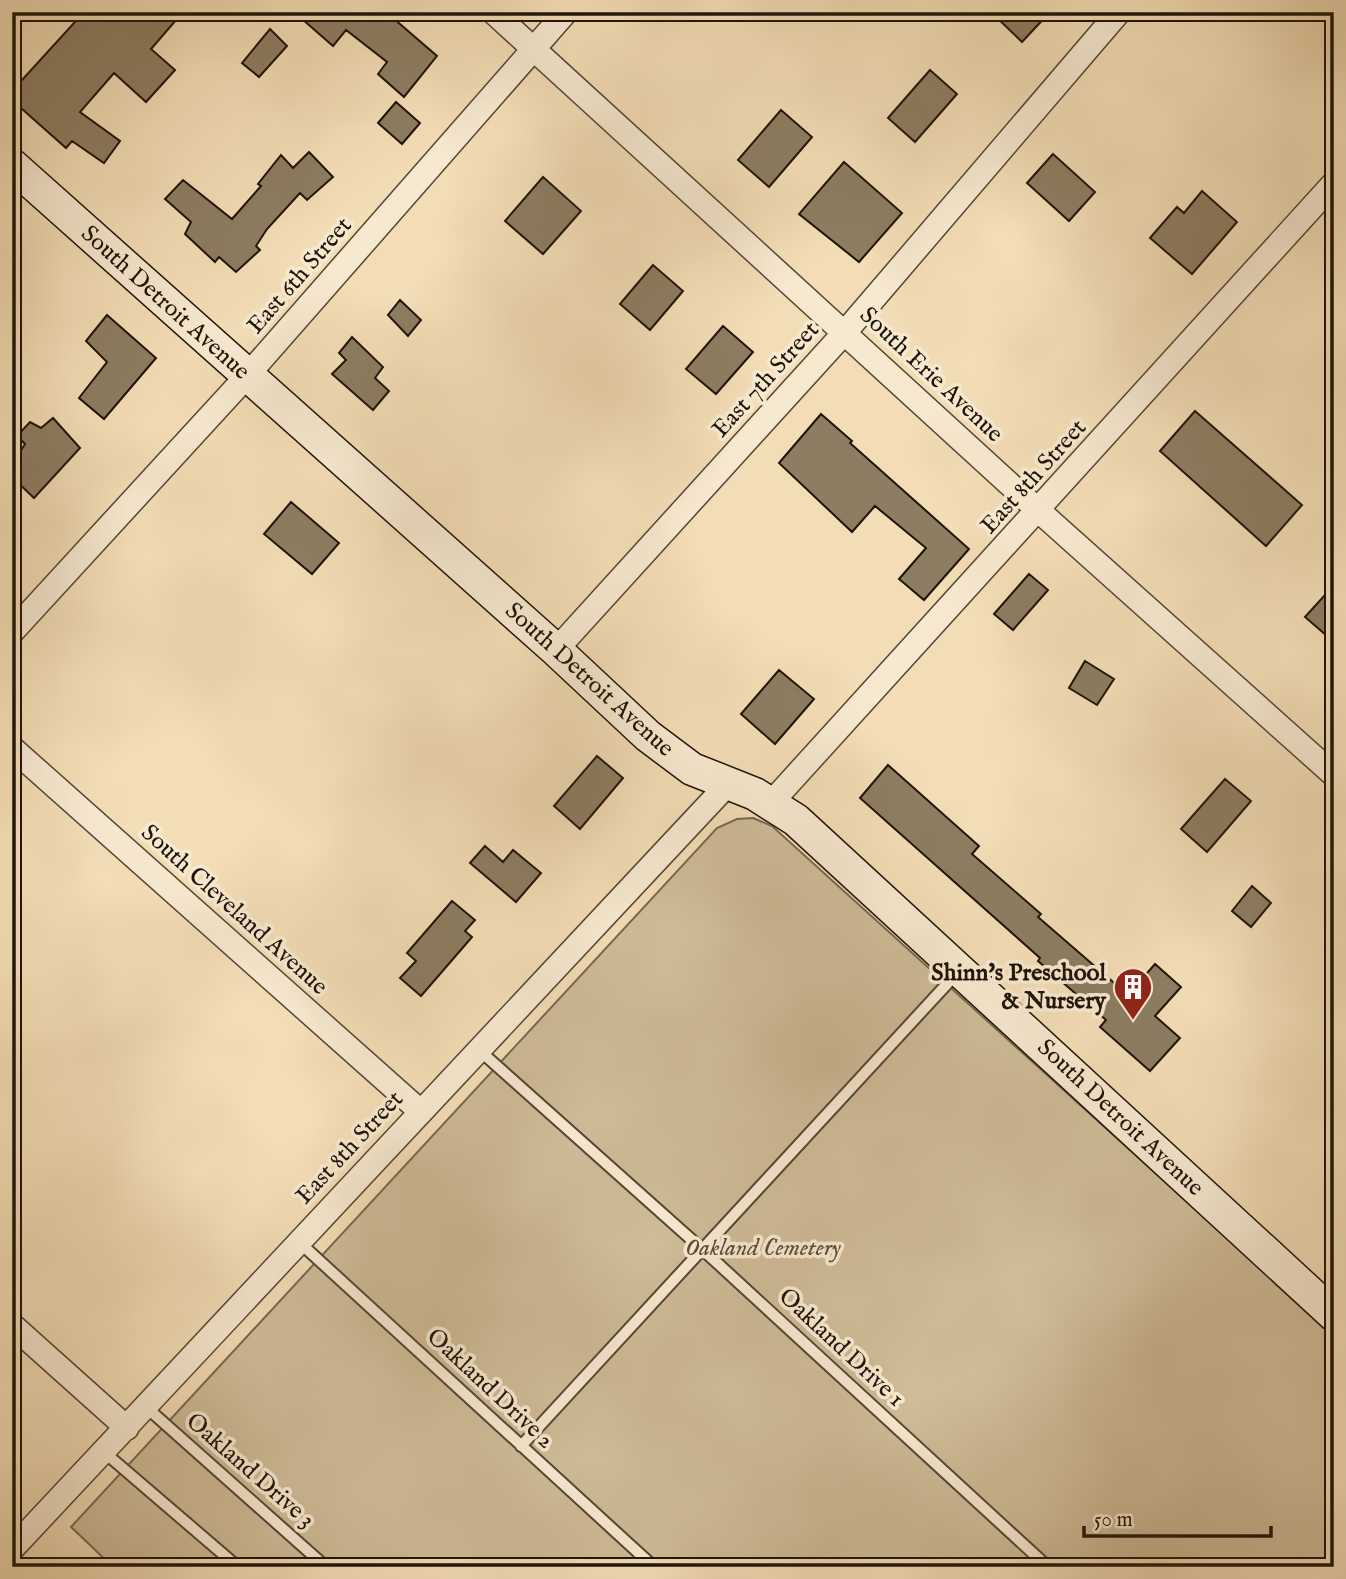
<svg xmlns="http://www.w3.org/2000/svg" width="1346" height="1579" font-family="'IM FELL English',serif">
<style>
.green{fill:#cfbb98;stroke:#776850;stroke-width:2}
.building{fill:#8d7d62;stroke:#1f1408;stroke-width:2}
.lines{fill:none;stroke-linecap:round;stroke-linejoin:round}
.lane-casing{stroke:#544634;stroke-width:14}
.street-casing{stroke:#544634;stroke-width:26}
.secondary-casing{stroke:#1f1408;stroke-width:35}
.lane{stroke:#f7e9d0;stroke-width:10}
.street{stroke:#f7e9d0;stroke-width:23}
.secondary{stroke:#f7e9d0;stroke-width:32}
.labels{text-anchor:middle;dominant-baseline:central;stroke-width:7;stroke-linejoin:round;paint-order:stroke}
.street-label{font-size:24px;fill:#1f1408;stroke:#f7e9d0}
.poi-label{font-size:24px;font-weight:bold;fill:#1f1408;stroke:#f7e9d0;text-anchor:end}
.park-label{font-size:24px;font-style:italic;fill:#5d4e3a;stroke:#f7e9d0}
</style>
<rect width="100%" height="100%" fill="#f3ddb6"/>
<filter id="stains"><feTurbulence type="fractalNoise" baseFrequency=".00286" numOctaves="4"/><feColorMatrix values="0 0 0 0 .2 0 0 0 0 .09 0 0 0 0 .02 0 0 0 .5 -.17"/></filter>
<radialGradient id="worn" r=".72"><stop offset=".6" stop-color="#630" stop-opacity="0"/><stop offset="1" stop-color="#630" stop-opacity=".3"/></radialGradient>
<!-- green -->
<path class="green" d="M753 818 772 826 1334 1335V1567H113L71 1527 717 828 737 819Z"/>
<!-- building -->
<path class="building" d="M84 12H183L151 49 175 70 146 102 114 73 80 112 120 141 104 163 72 141 66 148 12 100V91Z
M294 12H386L437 56 404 97 378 74 387 62 346 30 333 46Z
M991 12H1050L1022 42Z
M270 29 287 46 259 77 242 63Z
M930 70 957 94 915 142 888 118Z
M396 102 420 123 402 144 378 123Z
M781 110 812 137 769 187 738 160Z
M309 152 333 177 307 200 300 193 267 229 256 246 260 250 236 272 219 257 215 262 185 234 191 222 165 199 183 180 232 219 261 186 258 184 281 155 293 168Z
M1053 154 1095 192 1069 221 1027 183Z
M844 162 902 213 859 262 799 214Z
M543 177 581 211 543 254 505 221Z
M1202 191 1237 222 1192 274 1150 238 1177 207 1184 213Z
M653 265 683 291 650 330 620 304Z
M400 300 421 320 408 336 388 315Z
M107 315 156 358 104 419 79 398 107 362 86 341Z
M723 326 753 352 716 394 686 369Z
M352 337 383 367 375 378 389 391 373 410 332 374 346 360 339 353Z
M1195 411 1302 505 1266 546 1160 451Z
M821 414 852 441 850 443 969 549 924 600 899 579 926 548 875 506 852 532 779 463Z
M53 418 80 448 34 498 12 477V465L25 444 17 436 30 422 41 428Z
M291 502 339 543 312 574 264 534Z
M1029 574 1048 590 1013 630 994 614Z
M1334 585V642L1305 617Z
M1085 661 1114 679 1097 705 1069 688Z
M779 670 814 699 775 744 741 714Z
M597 756 623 778 580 829 554 806Z
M888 765 979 846 972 854 1041 914 1038 917 1128 995 1155 964 1181 987 1155 1016 1180 1038 1150 1071 1100 1027 1106 1020 1038 961 1040 958 860 798Z
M1225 779 1251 801 1207 852 1181 829Z
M485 846 503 862 513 850 541 873 516 902 470 863Z
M1252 886 1271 903 1251 927 1232 911Z
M452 901 475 920 465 931 472 937 421 996 400 978 416 961 407 953Z"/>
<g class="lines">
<!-- lane casing -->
<g class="lane-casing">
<path id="lane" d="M479 1050 702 1249 1048 1567
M299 1242 654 1567
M146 1407 326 1567
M521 1446 958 972
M104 1452 238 1567"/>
</g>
<!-- street casing -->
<g class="street-casing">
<path id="street" d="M493 12 1039 511 1334 775
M12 632 246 377 566 12
M556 650 846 331 1119 12
M12 748 420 1111
M770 804 1334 183
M12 1325 127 1428
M12 1549 728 784"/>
</g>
<!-- secondary casing -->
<g class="secondary-casing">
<path id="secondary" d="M12 165 556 650 648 736 692 769 755 794 796 820 1334 1315"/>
</g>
<!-- lane -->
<use href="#lane" class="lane"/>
<!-- street -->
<use href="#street" class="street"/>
<!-- secondary -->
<use href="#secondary" class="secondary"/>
</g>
<!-- icons -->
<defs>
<g id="building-pin" transform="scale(2.0125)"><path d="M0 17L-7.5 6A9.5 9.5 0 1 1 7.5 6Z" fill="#8f2418" stroke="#f7e9d0"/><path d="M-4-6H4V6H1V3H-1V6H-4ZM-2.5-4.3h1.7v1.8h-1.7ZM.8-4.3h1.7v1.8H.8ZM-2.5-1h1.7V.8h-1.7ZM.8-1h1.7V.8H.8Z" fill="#fff"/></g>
</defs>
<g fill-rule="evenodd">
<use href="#building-pin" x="1133" y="987"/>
</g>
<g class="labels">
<!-- street labels -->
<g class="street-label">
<text transform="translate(300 276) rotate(-49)">East 6th Street</text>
<text transform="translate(165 303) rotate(42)">South Detroit Avenue</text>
<text transform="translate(931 375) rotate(43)">South Erie Avenue</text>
<text transform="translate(766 380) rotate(-48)">East 7th Street</text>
<text transform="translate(1034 477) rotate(-48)">East 8th Street</text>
<text transform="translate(589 680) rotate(42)">South Detroit Avenue</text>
<text transform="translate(234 910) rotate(42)">South Cleveland Avenue</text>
<text transform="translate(1120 1118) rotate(43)">South Detroit Avenue</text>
<text transform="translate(350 1148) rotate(-47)">East 8th Street</text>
<text transform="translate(841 1348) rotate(43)">Oakland Drive 1</text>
<text transform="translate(490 1389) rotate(43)">Oakland Drive 2</text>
<text transform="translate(250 1471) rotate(41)">Oakland Drive 3</text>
</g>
<!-- poi labels -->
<g class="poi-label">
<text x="1106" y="973">Shinn's Preschool<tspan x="1106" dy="28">&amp; Nursery</tspan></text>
</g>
<!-- park labels -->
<g class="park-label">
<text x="763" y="1248">Oakland Cemetery</text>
</g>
</g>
<!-- margin -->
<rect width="1346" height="1579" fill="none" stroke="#f3ddb6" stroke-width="42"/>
<rect x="14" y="14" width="1318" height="1551" fill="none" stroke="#1f1408" stroke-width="3.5"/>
<rect x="21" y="21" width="1304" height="1537" fill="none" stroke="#1f1408" stroke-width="2"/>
<!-- scale -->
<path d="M1084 1526v10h187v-10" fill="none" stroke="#1f1408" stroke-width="3.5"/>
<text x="1094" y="1526" font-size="21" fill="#1f1408" stroke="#f7e9d0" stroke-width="5" paint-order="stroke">50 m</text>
<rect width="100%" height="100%" filter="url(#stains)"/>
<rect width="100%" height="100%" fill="url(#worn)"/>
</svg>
